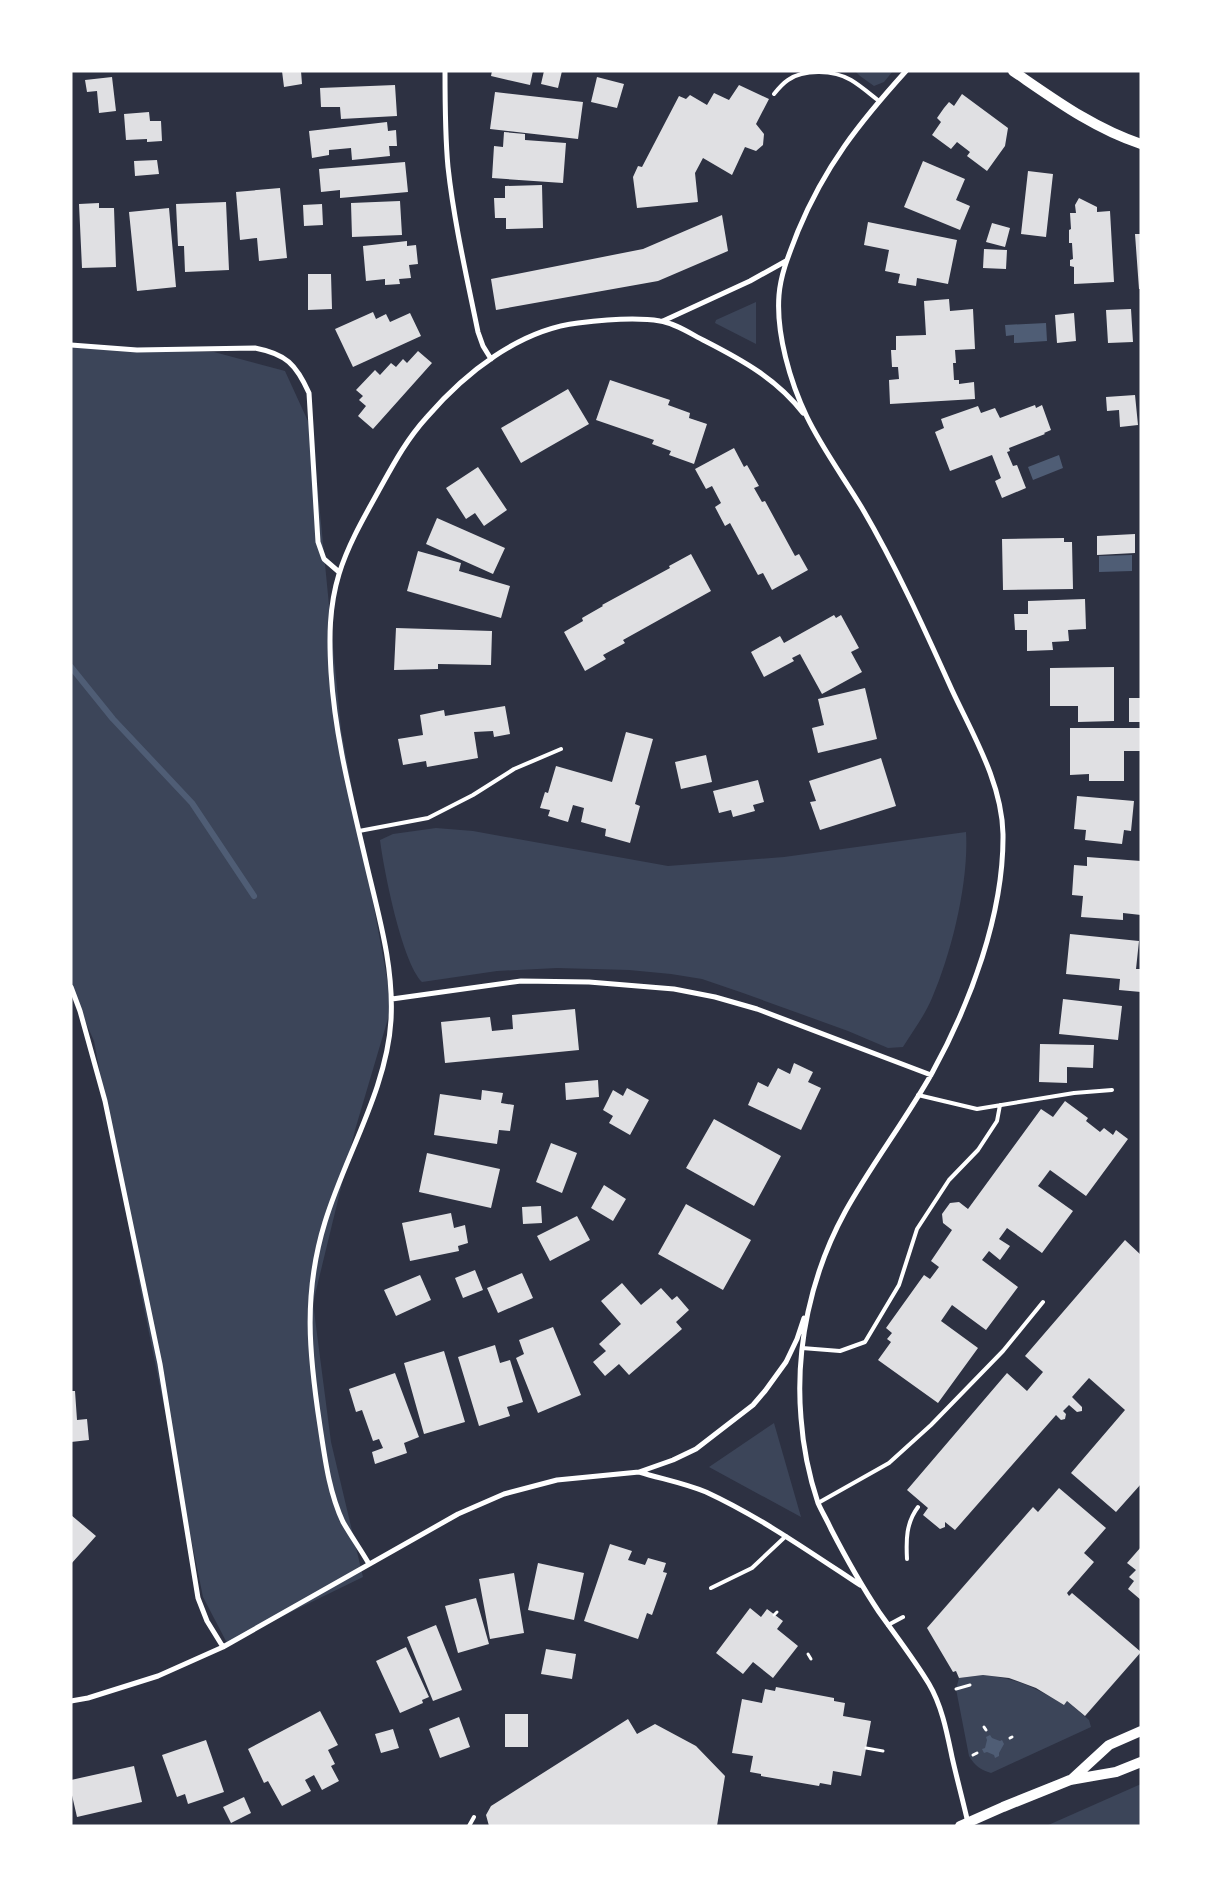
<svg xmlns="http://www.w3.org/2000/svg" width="1212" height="1897" font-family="'Golos Text',sans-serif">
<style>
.green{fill:#3c4559}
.water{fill:#4f5d75}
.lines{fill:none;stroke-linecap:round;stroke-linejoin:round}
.stream{stroke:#4f5d75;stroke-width:6}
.building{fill:#e0e0e3}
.path{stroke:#fff;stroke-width:3}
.service{stroke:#fff;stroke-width:4}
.minor{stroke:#fff;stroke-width:5}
.secondary{stroke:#fff;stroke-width:10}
</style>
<rect width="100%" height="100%" fill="#2d3142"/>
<!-- green -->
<path class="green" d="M855 71H893L884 82 874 86 860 76Z
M756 302V344L715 323 716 320Z
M71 347 214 352 285 371 312 430 341 729 392 1005 355 1130 313 1303 331 1442 363 1577 227 1643 203 1597 144 1308 94 1041 71 989Z
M436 828 473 831 668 866 784 857 966 832C969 881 952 952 932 998 925 1015 913 1031 903 1047L888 1048 848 1031 743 993 702 979 671 974 629 970 557 968 497 971 422 982C402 962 384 871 380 840L393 834Z
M774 1423 801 1517 709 1467Z
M983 1675C1019 1679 1034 1687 1064 1705L1067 1701 1089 1720 1091 1727 991 1773C981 1770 975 1766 969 1756L956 1689 959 1678Z
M1141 1784V1826H1046Z"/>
<!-- water -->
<path class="water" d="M1046 323 1047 341 1014 343V335L1006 336 1005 325Z
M1059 455 1063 468 1033 480 1028 467Z
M1132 555V571L1099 572V556Z
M990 1735 992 1738 1000 1741 1002 1740 1004 1744 999 1753V1756L995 1758 994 1755 987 1752 984 1753 982 1749 985 1748 987 1740 986 1737Z"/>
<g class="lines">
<!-- stream -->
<path class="stream" d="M71 667 113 719 192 803 254 896"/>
</g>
<!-- building -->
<path class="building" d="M282 71H301L302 84 284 87Z
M492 71H533L530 85 491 76Z
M544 71H562L558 88 541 84Z
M112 77 116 111 99 113 97 91 87 92 85 80Z
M597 77 624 84 617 108 591 102Z
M395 85 397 116 341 119 340 107H321L320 88Z
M739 85 769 99 756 124 764 134 763 145 756 151 745 147 732 175 703 158 695 173 698 202 637 208 633 177 638 166 642 167 679 96 686 99 690 95 707 105 714 93 729 100Z
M495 92 583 102 578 139 490 129Z
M962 94 1008 128 1005 146 987 171 967 156 970 152 957 142 951 149 932 135 941 122 937 118 944 108 949 102 954 106Z
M149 112 150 121H161L162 141 147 142V139L126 140 124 114Z
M387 122 388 131 396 130 397 146H389L390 156 352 160 351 148 329 150V155L312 158 309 131Z
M504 132 525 134V140L566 143 563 183 492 178 494 146 503 147Z
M157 160 159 174 135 176 134 161Z
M923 161 965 179 956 200 970 206 960 230 904 207Z
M405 162 408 192 340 198V190L321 192 319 169Z
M1028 171 1053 174 1046 237 1021 234Z
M542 185 543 228 506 229V218H495L494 198H505V186Z
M280 188 287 258 259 261 257 238 240 240 236 192Z
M1079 198 1097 207V212L1110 211 1114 282 1074 284V267L1070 266V260L1073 259 1072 243H1069V230L1071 229 1070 213H1076L1075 205Z
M400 201 402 235 352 237 351 203Z
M226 202 229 270 185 272 184 246H178L176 204Z
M99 203V208H114L116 267 82 268 79 204Z
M322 204 323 225 304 226 303 205Z
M169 208 176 287 137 291 129 212Z
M722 215 728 251 658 281 496 310 491 279 643 249Z
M868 222 957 240 948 284 917 278 916 286 898 283 900 274 885 271 889 250 864 245Z
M992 223 1010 228 1005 247 986 242Z
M1135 234H1141V289H1139Z
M407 241V246L416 245 418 264 409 265 411 278 399 279 400 284 385 285V279L366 281 363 246Z
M984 249 1007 250 1006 269 983 268Z
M308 274H331L332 309 308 310Z
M949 299 950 311 973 309 975 349 955 350 956 363H953L954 380H959V384L974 382 975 399 890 404 889 380 899 379 898 367H892L891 350H896V336L926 335 924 301Z
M1131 309 1133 342 1108 343 1106 310Z
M373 312 376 319 386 314 390 322 410 313 421 336 353 367 335 329Z
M1074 313 1076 341 1057 343 1055 315Z
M418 351 432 363 373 429 358 416 366 406 359 400 363 396 356 390 375 370 380 375 391 363 396 367 403 359 407 363Z
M610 380 670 400 668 405 690 413 689 418 707 424 694 464 669 455 671 451 652 444 654 440 596 420Z
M568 389 589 424 521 463 501 428Z
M1135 395 1138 425 1120 427 1119 410 1107 411 1106 397Z
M1035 405 1036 408 1042 405 1051 430 1044 433 1045 434 1009 448 1010 451 1007 452 1013 466 1017 465 1026 488 1002 498 995 481 1001 478 992 455 950 471 935 432 944 428 941 419 978 406 981 413 995 408 1000 418Z
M734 448 744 467 747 465 759 486 754 488 762 502 765 501 795 556 799 554 808 570 772 590 763 573 758 575 730 523 725 526 715 507 721 503 712 486 706 489 695 469Z
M478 467 507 510 484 526 475 513 466 519 446 488Z
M437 518 505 548 493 574 426 544Z
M1135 534V553L1097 555V536Z
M1064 538V542H1072L1073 589 1003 590 1002 539Z
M418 551 461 563 459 571 510 586 501 618 407 591Z
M691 554 711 591 623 640 625 643 603 655 606 659 585 671 564 632 583 621 582 618 603 606 602 605 670 568 669 566Z
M1085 599 1086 629 1068 630 1069 641 1052 642 1053 650 1027 651V630H1015L1014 614H1028V601Z
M834 615 836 618 841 615 859 648 851 652 862 672 822 694 800 654 792 658 794 661 764 677 751 652 780 636 784 643Z
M396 628 492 631 491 665 438 664V669L394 670Z
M1114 667V721L1078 722V706H1050V668Z
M865 688 877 739 818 753 812 728 824 725 818 699Z
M1129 698H1141V722H1129Z
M505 706 510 734 494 737 493 731 474 732 478 758 427 767 426 761 403 765 398 739 423 735 420 715 444 710 445 716Z
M1070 728H1141V751H1124V781H1089V774L1070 775Z
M626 732 653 739 635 804 640 806 630 843 605 836 606 829 581 822 584 808 573 805 568 822 548 816 550 810 540 808 545 792 548 793 556 766 612 782Z
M706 755 712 782 681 789 675 762Z
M881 758 896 806 820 830 810 802 816 801 809 781Z
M758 780 764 802 753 805 755 811 733 817 731 810 719 813 713 791Z
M1077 796 1134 801 1131 831 1124 830 1122 844 1085 840 1086 830 1074 829Z
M1087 857 1141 861V915L1123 913V920L1081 917 1083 896 1072 895 1074 865 1087 866Z
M1070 934 1139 941 1136 969H1141V992L1119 990 1120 979 1066 974Z
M1063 999 1122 1006 1118 1040 1059 1034Z
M575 1009 579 1050 445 1063 441 1022 490 1017 492 1031 513 1029 512 1015Z
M1040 1044 1094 1045 1093 1068 1067 1067V1083L1039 1082Z
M794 1063 813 1072 808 1082 821 1088 801 1130 748 1105 758 1082 768 1087 778 1068 790 1074Z
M598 1080 599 1097 566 1100 565 1083Z
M627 1088 649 1100 630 1135 609 1123 613 1116 603 1110 613 1090 623 1096Z
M482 1090 503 1093 501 1103 514 1105 510 1131 499 1130 497 1144 434 1135 440 1094 481 1100Z
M1065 1101 1088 1118 1086 1121 1100 1132 1104 1128 1113 1135 1116 1130 1128 1139 1086 1196 1050 1170 1038 1186 1073 1211 1042 1253 1007 1228 999 1239 1010 1246 1000 1260 989 1251 982 1260 1018 1287 986 1330 952 1305 941 1321 978 1348 938 1403 878 1360 891 1342 887 1339 892 1333 886 1328 924 1275 930 1279 939 1267 931 1261 952 1230 943 1223 942 1214 950 1203 959 1202 968 1209 1041 1109 1053 1117Z
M714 1119 781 1156 754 1206 686 1168Z
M551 1143 577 1153 562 1193 536 1182Z
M427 1153 500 1169 491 1208 419 1192Z
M604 1185 626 1199 613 1221 591 1208Z
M686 1204 751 1240 723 1290 658 1254Z
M541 1206 542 1223 523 1224 522 1207Z
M451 1213 454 1228 465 1225 468 1243 458 1246 459 1251 410 1261 402 1223Z
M577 1216 590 1240 550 1261 537 1236Z
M1125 1240 1141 1255V1484L1116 1512 1071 1473 1125 1410 1089 1378 1072 1397 1082 1407V1411L1077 1412 1069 1405 1063 1411 1066 1414 1065 1419 1061 1420 1056 1415 955 1530 945 1522V1527L940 1529 923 1515 928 1508 907 1490 1007 1373 1027 1391 1043 1372 1025 1356Z
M475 1270 483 1290 463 1298 455 1278Z
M522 1273 533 1298 498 1313 487 1288Z
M420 1275 431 1300 396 1316 384 1290Z
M622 1283 641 1305 661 1288 672 1300 677 1296 689 1310 676 1322 682 1329 629 1375 619 1364 605 1376 593 1362 606 1351 599 1344 621 1324 601 1301Z
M553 1327 581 1395 538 1413 516 1358 524 1354 519 1340Z
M495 1345 500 1363 510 1360 523 1402 507 1407 510 1416 479 1426 458 1357Z
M444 1351 465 1422 424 1434 404 1363Z
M395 1373 419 1437 404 1443 407 1453 375 1464 372 1452 383 1448 379 1439 373 1441 362 1410 356 1412 349 1389Z
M71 1391H75L77 1420 87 1419 89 1440 71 1442Z
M1059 1488 1106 1528 1084 1553 1094 1562 1067 1593 1069 1596 1072 1593 1141 1652 1085 1716 1067 1701 1064 1705 1036 1688 1009 1678 983 1675 959 1678 956 1671 953 1672 927 1628 1033 1507 1038 1512Z
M71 1515 96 1536 71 1564Z
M610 1544 632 1551 628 1560 645 1565 648 1558 666 1563 663 1572 667 1573 652 1615 647 1613 638 1639 584 1621Z
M1141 1547V1600L1128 1589 1134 1581 1129 1577 1136 1570 1127 1563Z
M538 1563 584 1573 574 1620 528 1610Z
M514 1573 524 1633 490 1639 479 1579Z
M476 1598 489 1644 458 1653 445 1606Z
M750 1608 761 1617 767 1609 783 1621 777 1629 798 1646 773 1678 753 1662 743 1674 716 1653Z
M436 1625 462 1690 433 1701 407 1637Z
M406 1647 429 1697 422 1700 423 1703 400 1713 376 1661Z
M546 1649 576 1654 572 1679 541 1674Z
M776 1687 834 1698V1701L845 1703 843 1716 871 1721 861 1776 833 1771 831 1785 820 1783 819 1786 761 1776V1774L750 1772 753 1756 732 1753 742 1699 762 1703 765 1689 775 1691Z
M320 1711 338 1745 328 1750 335 1764 331 1766 339 1781 322 1790 314 1775 305 1780 311 1791 282 1806 268 1781 264 1783 248 1749Z
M505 1714H528V1747H505Z
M459 1717 470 1747 440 1758 429 1729Z
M628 1719 637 1734 655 1724 696 1746 725 1776 717 1826H489L486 1815 491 1806Z
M393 1729 399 1748 381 1753 375 1734Z
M206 1740 224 1792 188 1804 185 1794 177 1797 162 1755Z
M134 1766 142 1802 77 1817 71 1791V1780Z
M244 1797 251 1813 231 1823 223 1807Z"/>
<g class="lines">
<!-- path -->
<path class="path" d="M774 1615 777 1612
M808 1654 811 1659
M956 1689 970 1685
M984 1727 986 1730
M1010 1738 1012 1737
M866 1748 883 1751
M973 1755 977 1753"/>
<!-- service -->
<path class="service" d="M774 94C778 89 782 84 788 80 804 69 834 70 851 80 861 86 870 94 879 101
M359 831 428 818 473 795 514 769 561 749
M918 1095 977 1109 1074 1093 1112 1090
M802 1348 840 1351 865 1342 899 1285 917 1229 949 1180 978 1150 997 1121 1000 1105
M818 1503 889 1463 931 1425 1003 1351 1043 1302
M907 1559C906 1540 906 1523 918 1507
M711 1588 752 1568 786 1536
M888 1625 903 1617
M469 1826 474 1817"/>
<!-- minor -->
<path class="minor" d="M445 71C445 103 445 135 448 167 454 222 467 278 478 332L483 346 491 359
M906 71C859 123 825 166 798 231 790 252 781 272 779 295 776 333 790 382 807 417 822 448 844 478 862 508 896 566 924 628 952 690 973 735 1002 783 1003 834 1004 914 970 1004 932 1073 905 1121 871 1165 845 1212 811 1274 795 1348 801 1418 803 1446 809 1476 818 1503 822 1512 827 1520 831 1529 846 1558 861 1585 879 1612 896 1636 914 1659 929 1684 942 1706 947 1733 952 1757 957 1779 963 1801 968 1823
M663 321 750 281 786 261
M71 345 137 350 255 348C286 354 296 364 309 393L318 542 324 559 339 572
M71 987 80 1011 105 1101 160 1364 198 1598 207 1621 223 1647
M392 999 521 981 589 982 674 989 715 997 757 1009 931 1075
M639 1472C662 1479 684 1483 706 1492 760 1517 810 1552 860 1585
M369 1564C361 1550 351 1536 343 1522 329 1492 325 1459 320 1426 309 1354 303 1293 325 1222 345 1156 387 1089 391 1020 394 967 379 917 367 866 352 801 335 738 331 672 329 638 329 607 339 574 348 545 363 519 378 492 393 465 406 440 427 417 465 373 519 330 578 323 602 320 636 317 660 321 675 323 691 334 705 341 742 360 777 379 803 413
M71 1701 88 1698 158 1676 223 1647 458 1514 504 1494 557 1480 639 1472 673 1460 696 1449 753 1405 765 1391 786 1362 797 1339 804 1318"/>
<!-- secondary -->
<path class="secondary" d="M1013 71C1054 99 1093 128 1141 144
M1071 1780 1109 1745 1141 1731
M960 1826 1003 1807 1070 1780 1116 1772 1141 1762"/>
</g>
<!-- border -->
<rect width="1212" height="1897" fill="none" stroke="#ffffff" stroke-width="145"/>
</svg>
